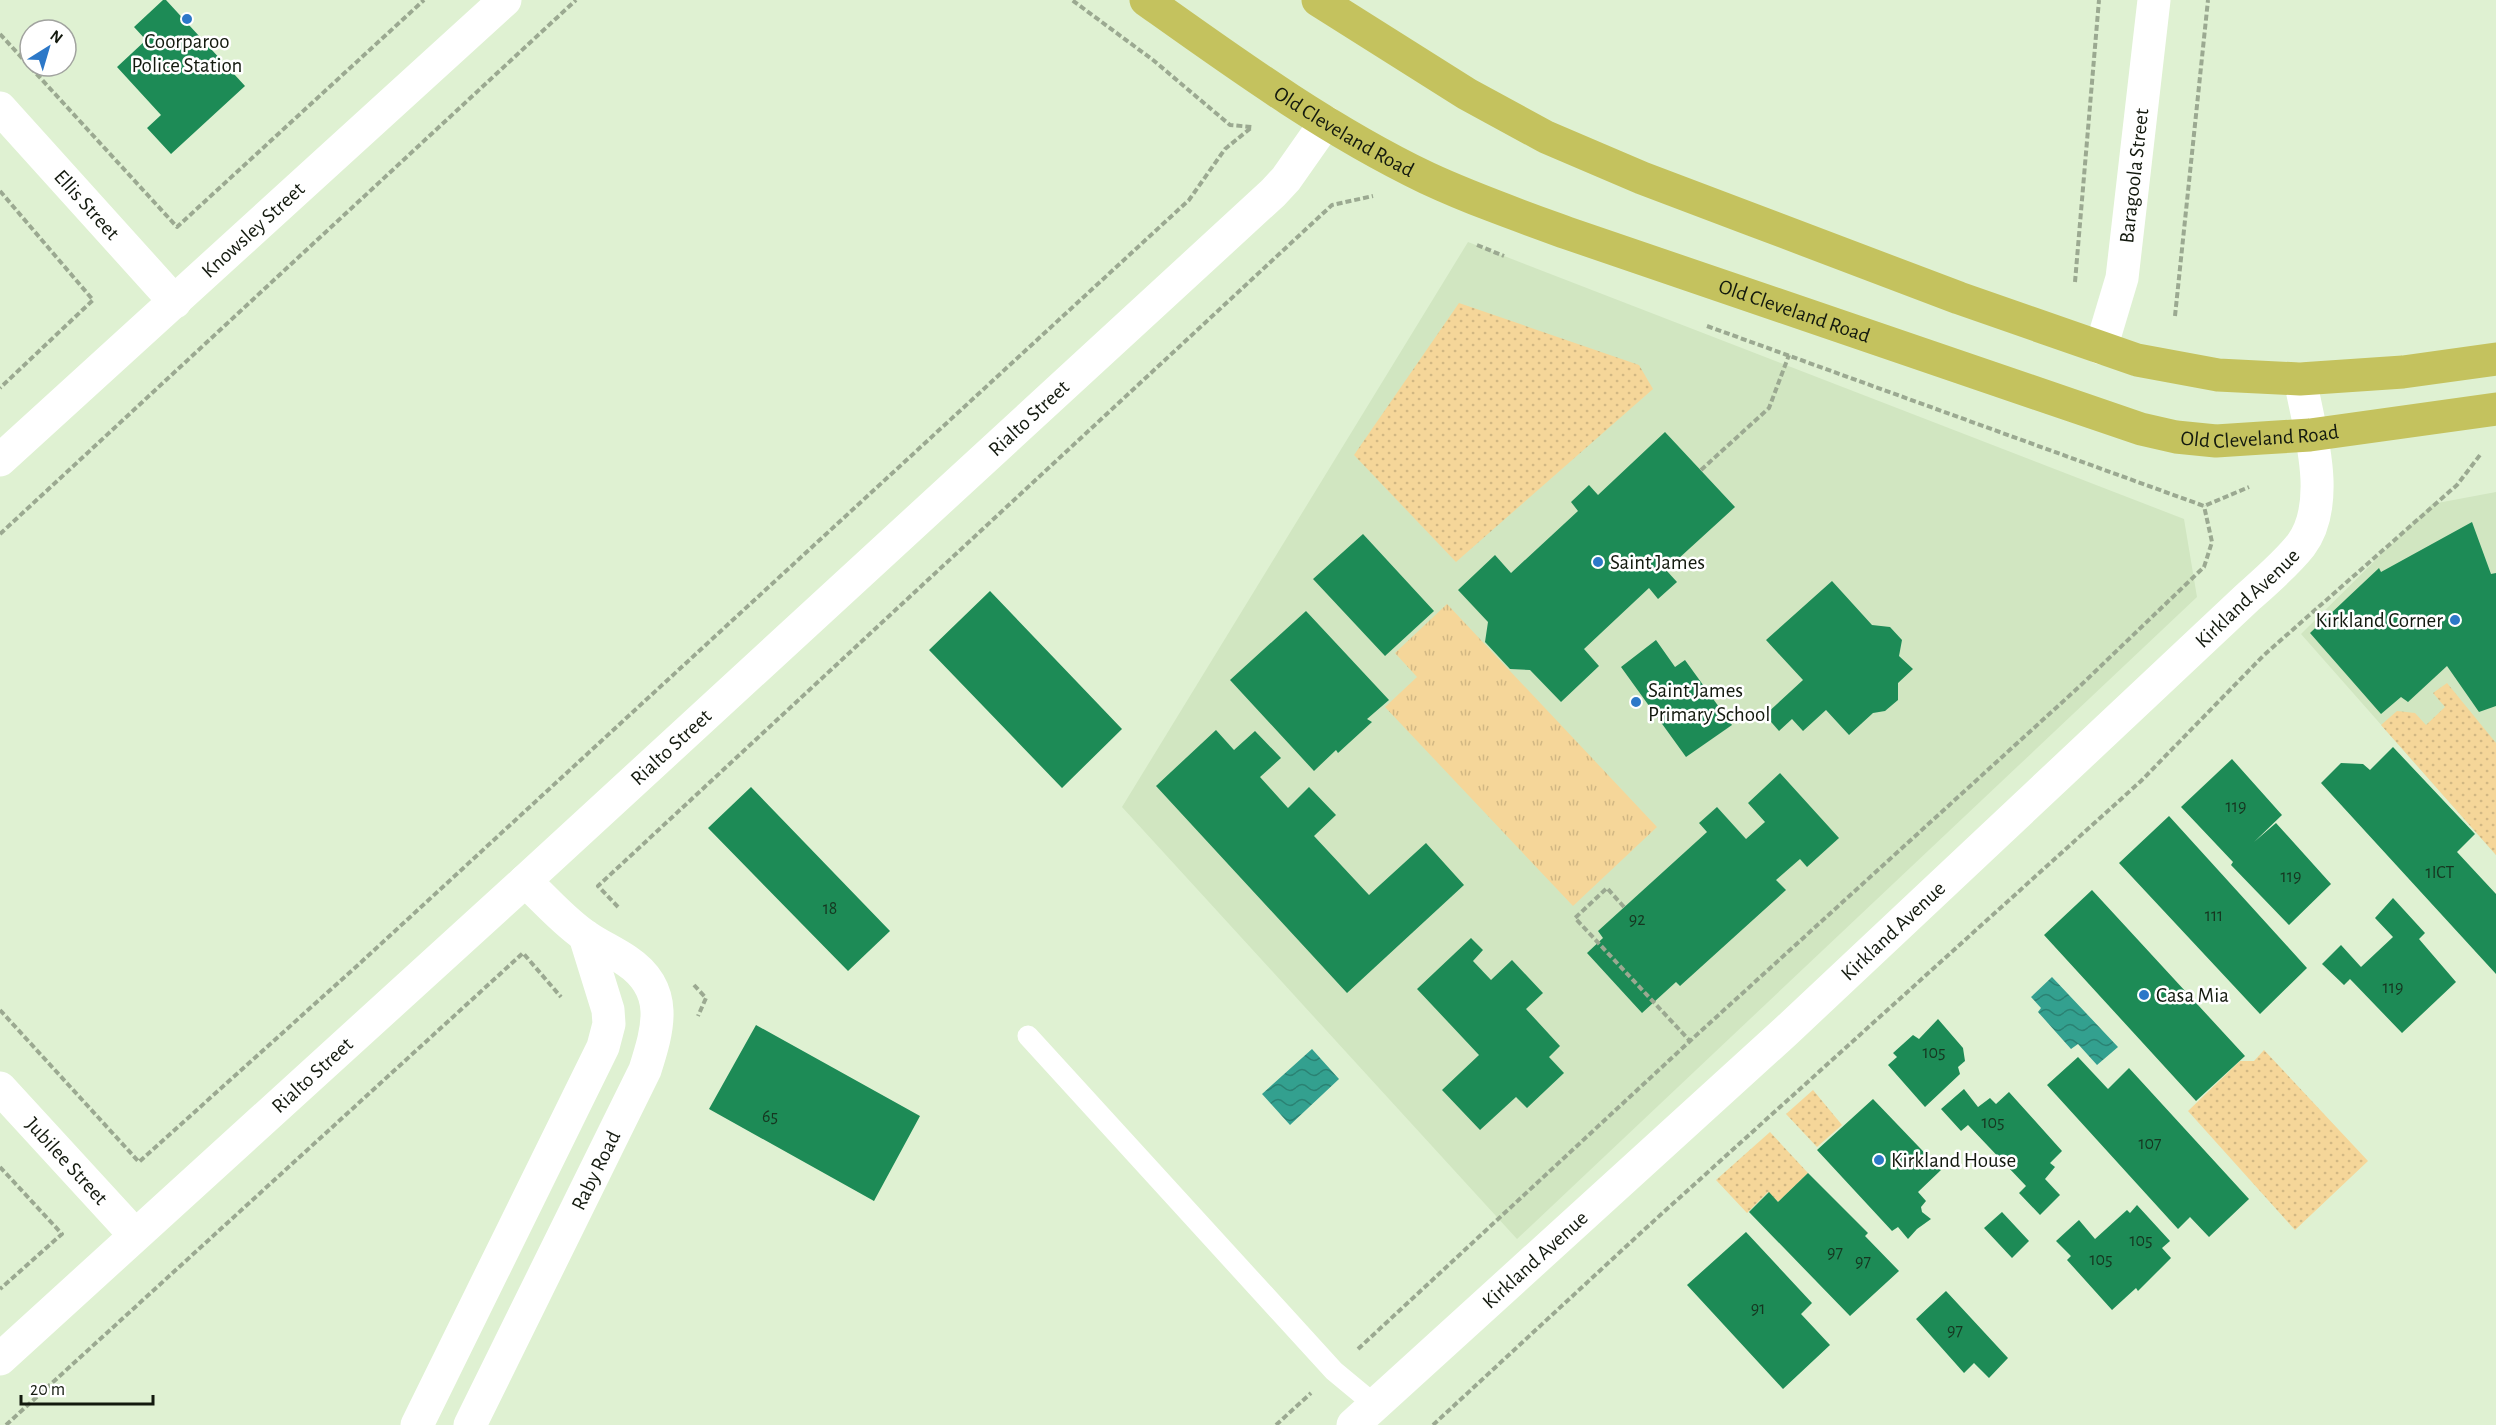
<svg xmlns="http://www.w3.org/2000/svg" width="2496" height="1425" font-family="'Alegreya Sans',sans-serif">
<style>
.built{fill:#d1e6c1}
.grass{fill:url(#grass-dots)}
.park{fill:url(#park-tufts)}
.water{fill:url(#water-waves)}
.building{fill:#1d8b56}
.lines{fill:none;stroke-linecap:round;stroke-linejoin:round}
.path{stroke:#9ba991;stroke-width:4;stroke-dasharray:6 3;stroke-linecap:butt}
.service{stroke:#fff;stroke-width:21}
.minor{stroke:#fff;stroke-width:33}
.trunk{stroke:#c4c25e;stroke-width:33}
.poi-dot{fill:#2c78c8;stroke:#fff;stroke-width:2}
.labels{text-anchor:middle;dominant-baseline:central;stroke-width:5;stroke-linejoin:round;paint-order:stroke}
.number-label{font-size:18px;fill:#163620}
.poi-label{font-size:21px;fill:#13190e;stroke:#fff;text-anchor:start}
.street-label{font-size:21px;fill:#13190e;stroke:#fff}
</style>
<defs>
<pattern id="grass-dots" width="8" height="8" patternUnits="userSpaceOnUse" patternTransform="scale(1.5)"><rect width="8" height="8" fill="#f5d699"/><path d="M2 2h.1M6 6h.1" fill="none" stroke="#d1b783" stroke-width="1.8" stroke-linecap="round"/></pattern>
<pattern id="park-tufts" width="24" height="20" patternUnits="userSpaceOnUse" patternTransform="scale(1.5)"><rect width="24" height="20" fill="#f5d699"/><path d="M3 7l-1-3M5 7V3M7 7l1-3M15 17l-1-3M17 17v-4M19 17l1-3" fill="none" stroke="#d1b783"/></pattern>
<pattern id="water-waves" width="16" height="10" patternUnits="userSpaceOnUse" patternTransform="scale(1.5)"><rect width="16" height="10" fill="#33a08f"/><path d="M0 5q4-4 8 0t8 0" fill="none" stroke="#2a8273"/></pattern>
</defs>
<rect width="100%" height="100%" fill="#dff1d2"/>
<!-- built -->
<path class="built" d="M1468 242 2184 519 2197 597 1517 1239 1122 807Z
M2496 492V855L2301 634 2432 504Z"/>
<!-- grass -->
<path class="grass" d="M1459 303 1639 365 1653 389 1456 562 1354 455Z
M2447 683 2496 743V855L2381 725 2397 711 2415 713 2426 725 2445 707 2433 693Z
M2264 1050 2368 1161 2295 1230 2188 1111 2240 1061H2254Z
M1813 1090 1842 1125 1817 1147 1786 1114Z
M1770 1132 1808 1173 1778 1202 1768 1192 1747 1213 1716 1180Z"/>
<!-- park -->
<path class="park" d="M1447 604 1657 827 1573 906 1385 707 1417 677 1395 653Z"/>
<!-- water -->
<path class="water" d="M2052 977 2118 1047 2097 1065 2078 1044 2071 1049 2038 1012 2041 1008 2031 997Z
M1312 1049 1339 1079 1290 1125 1262 1094Z"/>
<!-- building -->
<path class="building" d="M163 0H166L245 86 171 154 147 128 161 115 117 67 146 40 134 27Z
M1665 432 1735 507 1666 570 1677 582 1658 599 1649 588 1584 649 1599 666 1561 702 1530 670 1510 669 1485 642 1488 622 1458 590 1495 555 1511 573 1578 511 1571 502 1589 485 1598 495Z
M2472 522 2491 574 2496 573V706L2479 712 2447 666 2408 702 2401 697 2381 714 2310 633 2379 568 2381 572Z
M1363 534 1434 611 1385 656 1313 579Z
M1832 581 1872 625 1890 627 1902 640 1899 656 1913 669 1898 683V700L1885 711 1873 713 1849 735 1826 710 1803 731 1792 719 1779 731 1765 715 1803 680 1766 640Z
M990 591 1122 729 1062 788 929 650Z
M1306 611 1389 700 1367 719 1372 722 1338 753 1336 750 1314 771 1230 680Z
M1656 640 1675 667 1685 660 1732 725 1686 757 1621 667Z
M1216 730 1234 750 1255 731 1281 758 1260 777 1288 808 1309 787 1336 815 1314 836 1369 895 1426 843 1464 885 1347 993 1156 786Z
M2393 747 2475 834 2457 852 2496 894V974L2321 783 2341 763 2363 764 2370 770Z
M2232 759 2282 815 2254 842 2276 823 2331 884 2289 925 2231 865 2233 862 2181 807Z
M1780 773 1839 838 1807 867 1800 859 1776 880 1786 890 1680 986 1676 982 1642 1013 1587 953 1603 938 1598 931 1707 832 1699 823 1717 807 1746 839 1765 822 1748 803Z
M751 787 890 931 848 971 708 828Z
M2169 816 2307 968 2260 1014 2119 863Z
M2092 890 2245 1056 2196 1101 2044 935Z
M2393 898 2425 933 2419 939 2456 982 2402 1033 2350 979 2344 985 2322 964 2341 945 2361 967 2393 937 2375 918Z
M1471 938 1483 950 1473 961 1491 980 1512 960 1543 993 1526 1009 1560 1046 1549 1057 1564 1073 1527 1108 1516 1097 1480 1130 1442 1090 1479 1055 1417 989Z
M1938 1019 1963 1048 1965 1061 1958 1067 1960 1074 1925 1107 1888 1065 1897 1057 1893 1053 1913 1035 1919 1039Z
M756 1025 920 1116 874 1201 709 1109Z
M2078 1057 2108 1089 2129 1068 2249 1199 2209 1237 2190 1217 2178 1229 2047 1085Z
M1964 1089 1978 1107 1990 1098 1996 1104 2009 1092 2062 1151 2050 1163 2055 1167 2045 1179 2060 1195 2040 1215 2019 1193 2026 1186 1968 1125 1961 1131 1941 1109Z
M1873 1099 1941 1170 1918 1192 1926 1201 1921 1207 1922 1212 1931 1219 1917 1229 1908 1239 1898 1227 1892 1231 1817 1150Z
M1808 1173 1868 1233 1865 1236 1899 1271 1850 1316 1749 1212 1769 1192 1778 1202Z
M2137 1205 2170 1241 2162 1248 2171 1258 2138 1291 2136 1288 2112 1310 2067 1260 2071 1256 2056 1241 2079 1220 2095 1239 2127 1210 2130 1213Z
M2002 1212 2029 1241 2012 1258 1984 1228Z
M1746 1232 1812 1303 1801 1314 1830 1345 1783 1389 1687 1285Z
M1946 1291 2008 1358 1989 1378 1974 1363 1964 1373 1916 1319Z"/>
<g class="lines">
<!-- path -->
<path class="path" d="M0 34 177 227 424 0
M0 191 93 300 0 388
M1477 245 1504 256
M2075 282 2099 0
M2175 316 2208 0
M1707 326 2204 506 2249 487
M1701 470 1769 408 1789 355
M0 534 576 0
M618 907 598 886 1332 205 1373 196
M1624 907 1607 888 1575 918 1690 1041
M694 985 706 998 698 1016
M0 1010 139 1162 358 965 1189 200 1225 149 1252 127 1230 125 1153 60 1072 0
M0 1167 62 1234 0 1289
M1358 1349 1690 1041 2080 686 2204 567 2212 542 2204 506
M6 1425 523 953 561 997
M1276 1425 1311 1393
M1433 1425 1646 1228 2141 781 2264 655 2457 485 2480 455"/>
<!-- service -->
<path class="service" d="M1028 1036 1334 1371 1375 1405"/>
<!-- minor -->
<g class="minor">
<path id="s1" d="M0 108 175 302"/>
<path id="s2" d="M2101 348 2122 278 2154 0"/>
<path id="s3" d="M0 460 505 0"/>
<path id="s4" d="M0 1088 135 1235"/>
<path id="s5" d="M0 1359 525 881 1273 193 1286 179 1326 122"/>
<path d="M417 1425 603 1047 609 1024 608 1010 585 936"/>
<path id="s6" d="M470 1425 645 1070C658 1029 670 990 627 961 614 952 600 946 587 937 565 923 545 899 525 881"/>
<path id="s7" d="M1353 1425 1785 1032 2248 597C2266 581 2286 564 2301 545 2333 502 2309 428 2300 379"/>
</g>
<!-- trunk -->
<g class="trunk">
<path id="s8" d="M1146 0C1236 64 1327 130 1427 178 1472 199 1520 216 1567 233L2141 429 2176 437 2216 441 2262 438 2310 435 2496 409"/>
<path d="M1318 0 1467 94 1546 137 1642 178 1753 220 1959 298 2137 360 2218 375 2300 379 2403 372 2496 359"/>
</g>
</g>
<!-- markers -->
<g class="poi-dot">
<circle cx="187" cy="19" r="6"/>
<circle cx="1598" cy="562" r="6"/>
<circle cx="2455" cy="620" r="6"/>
<circle cx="1636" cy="702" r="6"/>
<circle cx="2144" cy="995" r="6"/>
<circle cx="1879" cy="1160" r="6"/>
</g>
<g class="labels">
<!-- number labels -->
<g class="number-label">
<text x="2236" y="807">119</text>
<text x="2440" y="873">1ICT</text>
<text x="2291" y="877">119</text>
<text x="830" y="909">18</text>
<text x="2214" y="916">111</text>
<text x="1637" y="920">92</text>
<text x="2393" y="988">119</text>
<text x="1934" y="1053">105</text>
<text x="770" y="1117">65</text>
<text x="1993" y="1123">105</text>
<text x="2150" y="1144">107</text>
<text x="2141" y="1241">105</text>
<text x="1835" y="1253">97</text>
<text x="2101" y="1260">105</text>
<text x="1863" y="1262">97</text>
<text x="1758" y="1309">91</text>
<text x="1955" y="1331">97</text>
</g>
<!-- poi labels -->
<g class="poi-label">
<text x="187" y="41" text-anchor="middle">Coorparoo<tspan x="187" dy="24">Police Station</tspan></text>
<text x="1610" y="562">Saint James</text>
<text x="2443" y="620" text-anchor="end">Kirkland Corner</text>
<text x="1648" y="690">Saint James<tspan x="1648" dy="24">Primary School</tspan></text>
<text x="2156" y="995">Casa Mia</text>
<text x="1891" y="1160">Kirkland House</text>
</g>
<!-- street labels -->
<g class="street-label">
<text stroke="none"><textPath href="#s8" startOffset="238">Old Cleveland Road</textPath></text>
<text stroke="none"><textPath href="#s2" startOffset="176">Baragoola Street</textPath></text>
<text stroke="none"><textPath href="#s1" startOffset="130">Ellis Street</textPath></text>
<text stroke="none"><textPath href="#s3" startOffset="342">Knowsley Street</textPath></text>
<text stroke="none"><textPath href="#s8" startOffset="724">Old Cleveland Road</textPath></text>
<text stroke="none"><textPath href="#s5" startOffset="1394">Rialto Street</textPath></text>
<text stroke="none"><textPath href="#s8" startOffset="1210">Old Cleveland Road</textPath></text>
<text stroke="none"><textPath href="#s7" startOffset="1218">Kirkland Avenue</textPath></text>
<text stroke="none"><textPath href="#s5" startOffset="908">Rialto Street</textPath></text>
<text stroke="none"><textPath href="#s7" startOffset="732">Kirkland Avenue</textPath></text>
<text stroke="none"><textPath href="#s5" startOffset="422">Rialto Street</textPath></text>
<text stroke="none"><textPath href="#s4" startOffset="99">Jubilee Street</textPath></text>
<text stroke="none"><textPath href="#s6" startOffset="284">Raby Road</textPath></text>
<text stroke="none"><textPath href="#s7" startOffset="246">Kirkland Avenue</textPath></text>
</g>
</g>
<!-- north arrow -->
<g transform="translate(48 48) rotate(37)"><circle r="28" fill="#ffffff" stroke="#a1a39f" stroke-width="1.5"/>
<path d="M0-4.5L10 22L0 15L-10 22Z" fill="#2c78c8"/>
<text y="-9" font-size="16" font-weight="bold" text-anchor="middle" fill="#13190e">N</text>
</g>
<!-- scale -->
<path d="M21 1395v9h132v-9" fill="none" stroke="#13190e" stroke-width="3"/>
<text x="30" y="1395" font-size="18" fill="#13190e" stroke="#ffffff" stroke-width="4.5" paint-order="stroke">20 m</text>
</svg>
